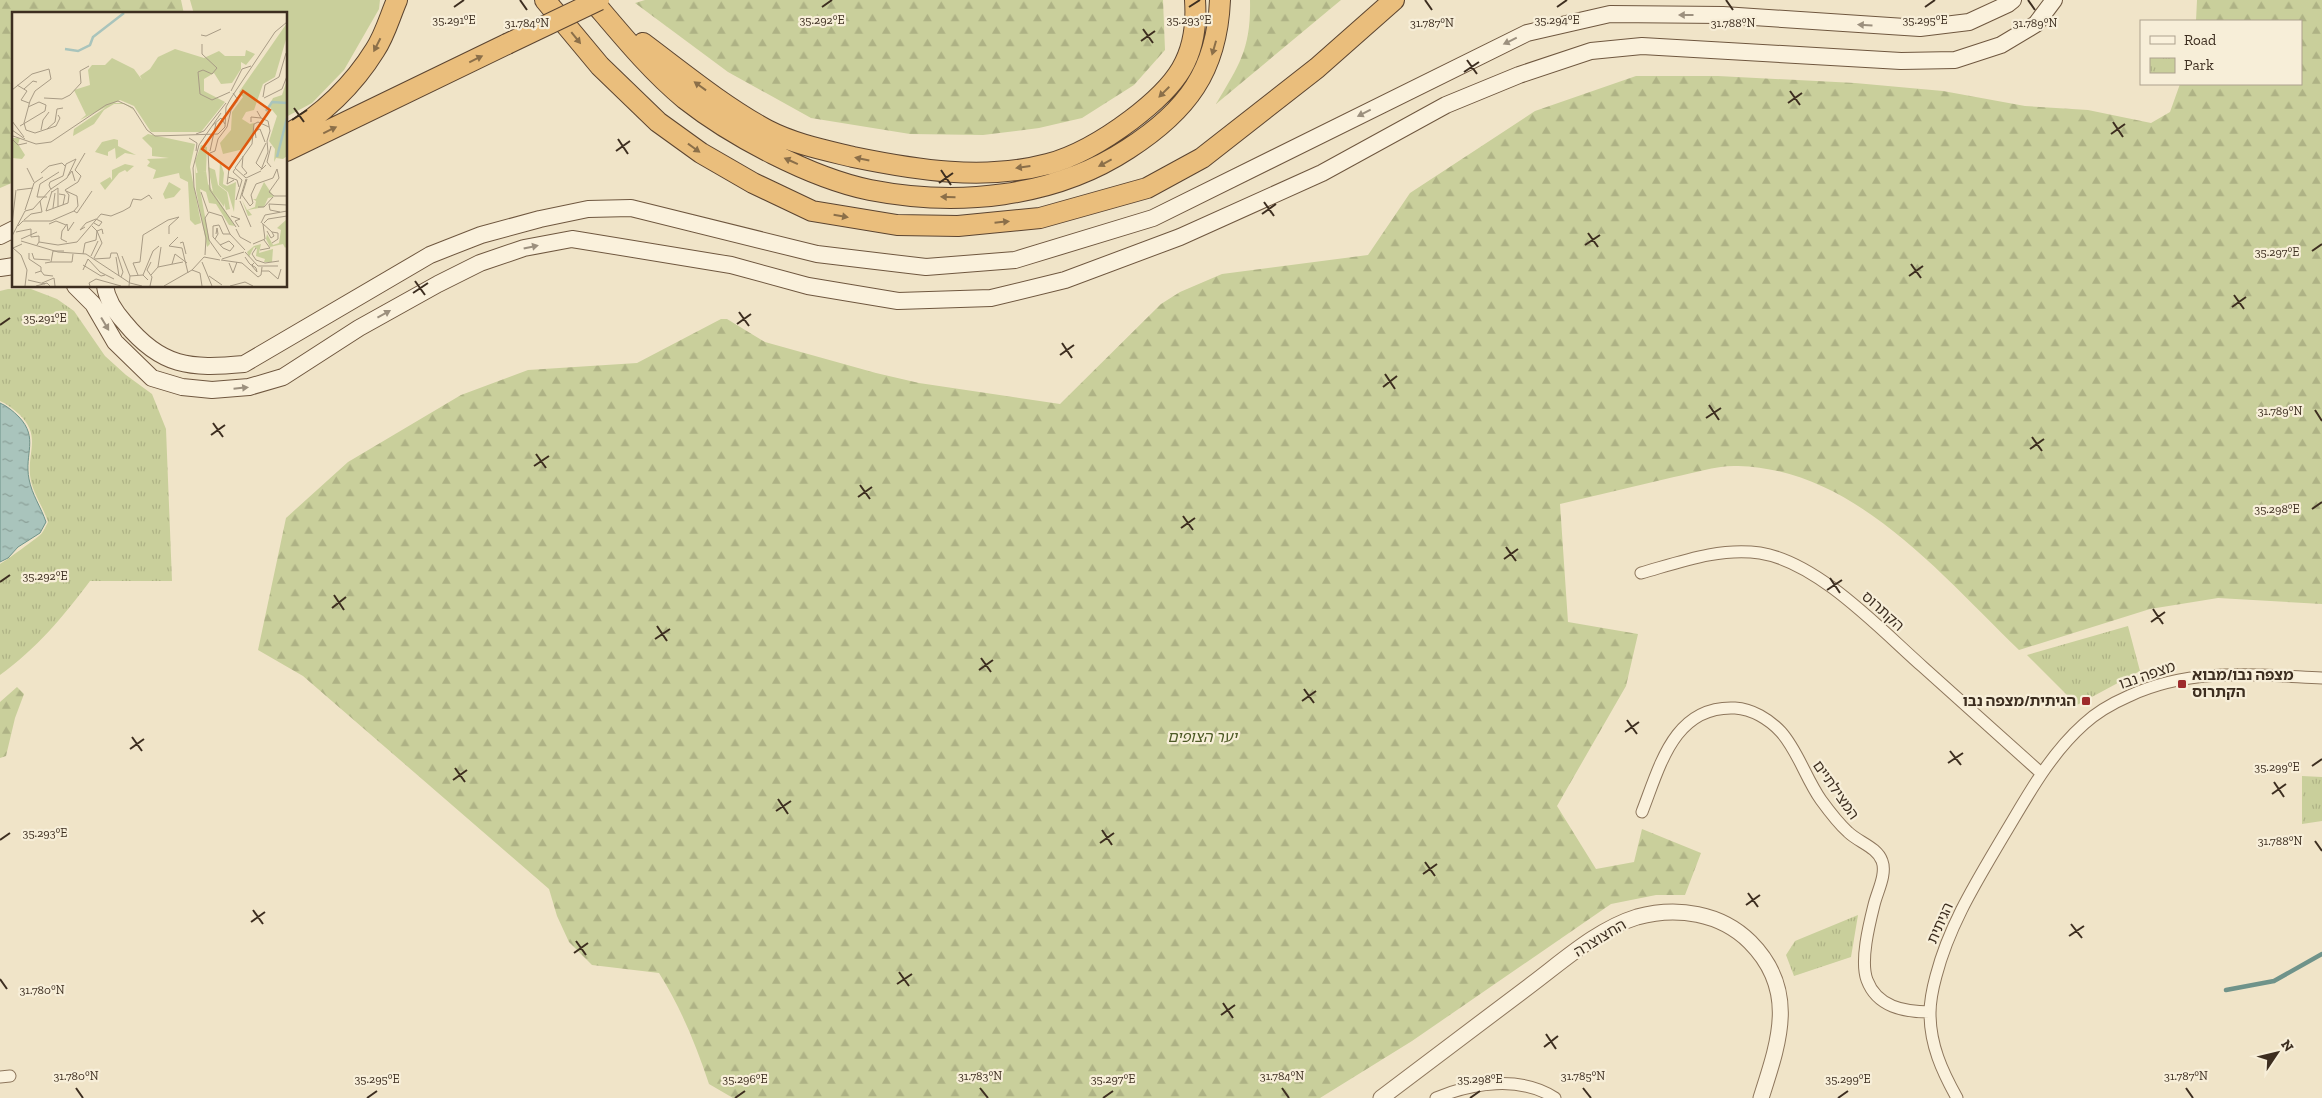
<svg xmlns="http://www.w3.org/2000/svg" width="2322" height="1098" font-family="'Zilla Slab','Noto Sans Hebrew',serif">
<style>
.green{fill:#c9cf9b}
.forest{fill:url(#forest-firs)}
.park{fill:url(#park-tufts)}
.water{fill:url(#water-ripples);stroke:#6f938a}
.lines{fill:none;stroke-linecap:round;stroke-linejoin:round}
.stream{stroke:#6f938a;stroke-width:4.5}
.minor-casing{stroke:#8d765c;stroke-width:13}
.tertiary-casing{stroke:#8d765c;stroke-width:17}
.secondary-casing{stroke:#6f573f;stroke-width:18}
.trunk-casing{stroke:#5b4430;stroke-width:22}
.minor{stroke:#faf1dc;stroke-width:11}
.tertiary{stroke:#faf1dc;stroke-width:15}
.secondary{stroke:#faf1dc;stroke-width:16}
.trunk{stroke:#eabe7c;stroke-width:20}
.trunk-bridge-casing{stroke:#5b4430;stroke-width:22;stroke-linecap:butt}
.trunk-bridge{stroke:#eabe7c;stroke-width:20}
.oneway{fill:#9c907e}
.oneway2{fill:#8b6f49}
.ticks{fill:none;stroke:#3d2e20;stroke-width:2}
.poi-dot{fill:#9e2a2b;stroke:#f7eed8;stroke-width:2}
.labels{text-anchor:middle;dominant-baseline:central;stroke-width:4.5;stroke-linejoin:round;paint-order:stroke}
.street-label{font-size:15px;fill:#3d2e20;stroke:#f7eed8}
.poi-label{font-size:15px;font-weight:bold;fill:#3d2e20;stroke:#f7eed8;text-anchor:start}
.park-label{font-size:15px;font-style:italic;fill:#4d5a26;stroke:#f7eed8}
.inset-river{fill:none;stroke:#a9c4bc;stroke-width:2.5}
.inset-road{fill:none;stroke:#a89b85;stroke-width:1}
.view{fill:#df570d;fill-opacity:0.15;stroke:#df570d;stroke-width:2.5}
.inset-edge{fill:none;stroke:#3d2e20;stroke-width:2.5}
.ticks-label{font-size:12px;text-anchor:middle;fill:#3d2e20;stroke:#f7eed8;stroke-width:4.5;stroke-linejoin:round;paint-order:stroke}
</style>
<defs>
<pattern id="forest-firs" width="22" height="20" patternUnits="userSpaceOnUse" patternTransform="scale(1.25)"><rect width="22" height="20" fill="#c9cf9b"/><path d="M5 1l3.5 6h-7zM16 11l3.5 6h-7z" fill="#aeb285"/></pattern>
<pattern id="park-tufts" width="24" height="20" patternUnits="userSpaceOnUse" patternTransform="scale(1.25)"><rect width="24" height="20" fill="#c9cf9b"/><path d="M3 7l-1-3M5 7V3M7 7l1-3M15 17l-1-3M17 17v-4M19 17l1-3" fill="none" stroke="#aeb285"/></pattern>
<pattern id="water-ripples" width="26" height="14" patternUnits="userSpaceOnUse" patternTransform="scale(1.25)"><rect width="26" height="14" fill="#a9c4bc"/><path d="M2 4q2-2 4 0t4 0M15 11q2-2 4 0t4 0" fill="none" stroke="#8ba098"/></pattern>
</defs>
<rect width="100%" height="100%" fill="#f0e4c8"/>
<!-- green -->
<path class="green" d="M190 0H380L379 9 344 70 312 103 286 117V14H194Z"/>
<!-- forest -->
<path class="forest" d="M0 0H181L184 14H14V182L0 188Z
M645 0H1163L1165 50 1134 85 1082 118 1039 128 983 135 910 134 811 118 728 72 635 3Z
M1250 0H1341L1216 104C1240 64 1251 48 1250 0Z
M2197 0H2322V604L2218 598 2150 609 2019 650C1941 575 1855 469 1738 466 1717 465 1694 473 1674 477 1636 486 1598 495 1560 504L1568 622 1638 634 1626 686 1557 806 1596 869 1634 862 1642 829 1701 853 1685 895H1656L1611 904 1412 1041 1320 1098H733L709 1084C696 1045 681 1008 659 973L592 965 569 942 557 916 549 889 303 676 258 650 286 518 348 462 461 395 528 370 637 363 721 319H727L765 342 876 373 919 383 1060 404 1161 304 1180 292 1222 274 1368 255 1410 193 1535 111 1636 76H1718L1855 83 1943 91 2025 106 2088 110 2151 123 2170 112 2180 84H2301V21H2196Z
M17 687 24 694 15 718 6 756 0 758V702Z"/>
<!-- park -->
<path class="park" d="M8 289H31L57 299 74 311 105 356 126 375 152 394 166 429 172 581H90C63 617 37 648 0 675V564C4 562 39 537 42 533 44 530 46 526 48 522 43 506 32 493 30 475 28 449 41 436 19 414 13 409 7 404 0 401V291Z
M2128 626 2140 671 2077 705 2027 655Z
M2302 776 2322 777V821L2302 824Z
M1858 915 1851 957 1794 976 1786 955 1795 941Z"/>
<!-- water -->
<path class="water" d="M0 403C7 406 13 411 19 417 39 438 24 454 29 479 32 495 41 507 46 522L40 533 18 547 8 558 0 562Z"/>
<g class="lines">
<!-- stream -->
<path class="stream" d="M2226 990 2274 981 2322 954"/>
<!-- minor casing -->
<g class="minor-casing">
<path id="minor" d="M1641 573C1680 562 1720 547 1760 553 1818 562 1880 629 1923 667 1962 702 2002 738 2041 773
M1642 812C1660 766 1674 705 1735 708 1752 709 1769 719 1781 732 1798 751 1806 779 1821 800 1829 811 1838 823 1848 832 1858 842 1877 847 1882 861 1887 874 1877 892 1874 905 1869 925 1860 961 1867 980 1877 1007 1904 1012 1930 1012
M0 1077 10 1076
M1436 1098C1472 1083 1520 1075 1555 1098
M1957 1098C1942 1071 1930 1045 1930 1013 1930 1001 1933 987 1936 976 1949 926 1975 884 2001 840 2026 799 2048 756 2084 724 2097 712 2113 703 2129 696 2191 667 2256 675 2322 678"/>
</g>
<!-- tertiary casing -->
<g class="tertiary-casing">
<path id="tertiary" d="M1381 1098C1431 1060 1482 1022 1532 984 1564 960 1598 929 1637 917 1677 906 1721 913 1750 942 1798 990 1779 1042 1761 1098"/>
</g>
<!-- secondary casing -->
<g class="secondary-casing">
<path id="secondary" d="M0 236 14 229
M0 268 14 266
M75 286 93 304 115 342 152 378 182 387 212 390 249 387 283 377 359 328 438 284 480 263 524 248 572 239 731 265 808 286 898 301 991 298 1065 280 1180 237 1322 173 1446 105 1519 75 1591 51 1642 46 1901 61 1955 60 2001 45 2036 24 2054 0
M105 286C107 300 116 313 125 323 161 367 190 369 244 364L430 255 481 235 540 219 588 209 631 208 817 254 926 267 1015 260 1153 218 1527 33 1610 14 1723 15 1920 28 1969 22 2008 4 2013 0"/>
</g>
<!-- trunk casing -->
<g class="trunk-casing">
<path id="trunk" d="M545 0 600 66 658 122 701 153 753 183 812 211 897 225 958 226 1040 218 1147 188 1202 158 1317 68 1394 0
M592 0C621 34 650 70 685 99 732 136 811 178 870 190 957 207 1053 198 1128 149 1187 111 1217 71 1220 0
M643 43C683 73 723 106 767 130 794 144 824 150 853 157 916 170 984 181 1048 164 1078 156 1107 138 1131 120 1176 86 1199 58 1195 0
M286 135C322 116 354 84 375 50 385 35 390 16 397 0
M286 151 507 44"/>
</g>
<!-- minor -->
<use href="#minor" class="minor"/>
<!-- tertiary -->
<use href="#tertiary" class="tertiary"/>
<!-- secondary -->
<use href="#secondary" class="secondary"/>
<!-- trunk -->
<use href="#trunk" class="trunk"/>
<!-- trunk-bridge casing -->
<g class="trunk-bridge-casing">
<path id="trunk-bridge" d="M507 44 599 0"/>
</g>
<!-- trunk-bridge -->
<use href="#trunk-bridge" class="trunk-bridge"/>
</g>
<!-- one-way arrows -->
<defs><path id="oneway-solid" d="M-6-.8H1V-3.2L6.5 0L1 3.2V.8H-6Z" transform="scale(1.25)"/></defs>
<g class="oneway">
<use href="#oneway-solid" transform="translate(1686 15) rotate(-180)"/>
<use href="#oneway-solid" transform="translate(1865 25) rotate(-177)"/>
<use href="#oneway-solid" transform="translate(1510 41) rotate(154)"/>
<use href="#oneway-solid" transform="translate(1364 113) rotate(153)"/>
<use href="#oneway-solid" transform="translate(531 247) rotate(-12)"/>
<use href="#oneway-solid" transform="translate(384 314) rotate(-29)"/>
<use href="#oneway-solid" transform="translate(105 324) rotate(59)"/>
<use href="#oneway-solid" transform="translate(241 388) rotate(-6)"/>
</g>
<g class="oneway2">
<use href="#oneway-solid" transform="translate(576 38) rotate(51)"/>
<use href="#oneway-solid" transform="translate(377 45) rotate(117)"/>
<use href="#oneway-solid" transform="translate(1214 48) rotate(106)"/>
<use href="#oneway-solid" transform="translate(476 59) rotate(-26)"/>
<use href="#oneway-solid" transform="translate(700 86) rotate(-144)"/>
<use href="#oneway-solid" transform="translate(1164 92) rotate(135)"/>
<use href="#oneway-solid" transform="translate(330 130) rotate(-26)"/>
<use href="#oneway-solid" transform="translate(694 148) rotate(36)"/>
<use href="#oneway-solid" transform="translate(862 159) rotate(-168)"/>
<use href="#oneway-solid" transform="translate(791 161) rotate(-156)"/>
<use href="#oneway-solid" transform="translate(1105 163) rotate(152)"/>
<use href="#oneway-solid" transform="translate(1023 167) rotate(172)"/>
<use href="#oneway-solid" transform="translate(948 197) rotate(-178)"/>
<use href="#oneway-solid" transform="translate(841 216) rotate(10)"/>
<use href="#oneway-solid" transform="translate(1002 222) rotate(-6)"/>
</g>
<!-- ticks -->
<path class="ticks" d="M520 0 527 10M1425 0 1432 10M1726 0 1733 10M2028 0 2035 10M454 7 464 0M822 7 832 0M1189 7 1200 0M1557 7 1567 0M1925 7 1935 0M1143 29 1153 43M1141 41 1155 31M1467 60 1477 74M1464 72 1479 62M1790 91 1800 105M1788 103 1802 93M294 108 304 122M292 120 307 110M2113 122 2123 137M2111 134 2125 124M618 139 628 154M616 151 630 141M941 170 951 185M939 183 953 173M1264 202 1274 216M1262 214 1276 204M1588 233 1598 247M1585 245 1600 235M2312 251 2322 244M1911 264 1921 278M1909 276 1923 266M415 281 425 295M413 293 428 283M2234 295 2244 309M2232 307 2246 297M739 312 749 326M737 324 751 314M0 325 10 318M1062 343 1072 358M1060 355 1074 345M1385 374 1395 389M1383 387 1397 376M1709 405 1719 420M2315 410 2322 421M1706 418 1721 408M213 423 223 437M211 435 225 425M2032 437 2042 451M2030 449 2044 439M536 454 546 468M534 466 549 456M860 485 870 499M858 497 872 487M2312 509 2322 502M1183 516 1193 530M1181 528 1195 518M1506 547 1516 561M1504 559 1518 549M1830 578 1840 593M0 582 10 575M1827 590 1842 580M334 595 344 610M332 608 346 597M2153 609 2163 624M2151 622 2165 612M657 626 667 641M655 639 670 629M981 658 991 672M979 670 993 660M1304 689 1314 703M1302 701 1316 691M1627 720 1637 734M1625 732 1639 722M132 737 142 751M130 749 144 739M1950 751 1961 765M1948 763 1963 753M2312 766 2322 759M455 768 465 782M453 780 467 770M2274 782 2284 797M2272 794 2286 784M778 799 788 814M776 811 791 801M1102 830 1112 845M0 840 10 833M2315 841 2322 851M1100 843 1114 833M1425 862 1435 876M1423 874 1437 864M1748 893 1758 907M1746 905 1760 895M253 910 263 924M251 922 265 912M2071 924 2082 938M2069 936 2084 926M576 941 586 955M574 953 588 943M899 972 909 986M0 979 7 989M897 984 912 974M1223 1003 1233 1018M1221 1015 1235 1005M1546 1034 1556 1049M1544 1047 1558 1036M76 1088 83 1098M980 1088 988 1098M1282 1088 1289 1098M1583 1088 1591 1098M2186 1088 2193 1098M367 1098 377 1091M735 1098 745 1091M1103 1098 1113 1091M1470 1098 1480 1091M1838 1098 1848 1091"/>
<!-- markers -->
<g class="poi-dot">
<rect x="2177" y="679" width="10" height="10" rx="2.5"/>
<rect x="2081" y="696" width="10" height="10" rx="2.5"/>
</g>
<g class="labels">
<!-- street labels -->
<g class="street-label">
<text transform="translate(1883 611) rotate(42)">הקתרוס</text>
<text transform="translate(2147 675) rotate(-19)">מצפה נבו</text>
<text transform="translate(1836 790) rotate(55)">המצילתיים</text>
<text transform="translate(1940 923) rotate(-66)">הגיתית</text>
<text transform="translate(1600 938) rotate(-31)">החצוצרה</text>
</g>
<!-- poi labels -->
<g class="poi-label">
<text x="2192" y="675">מצפה נבו/מבוא<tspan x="2192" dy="17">הקתרוס</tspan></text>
<text x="2076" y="701" text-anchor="end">הגיתית/מצפה נבו</text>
</g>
<!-- park labels -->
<g class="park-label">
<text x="1202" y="737">יער הצופים</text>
</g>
</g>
<!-- overview -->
<g transform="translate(12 12)">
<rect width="275" height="275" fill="#f0e4c8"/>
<path d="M0 126H8L6 132 13 143 10 147 0 146ZM183 150 184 161 194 159 196 172 223 214 217 213 204 192 197 191 194 180 188 177 198 232 195 235 184 178ZM196 155 203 158 206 173 215 180 218 197 214 198 212 191V195L201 180Z" fill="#c9cf9b"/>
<path d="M275 11V24L263 65 251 72 242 98 234 100 230 107 238 112 242 111 241 126 232 137 211 142 208 131 219 118 220 100 231 85 227 80ZM163 37 192 46 207 39 213 44H233L234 38 243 42 234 53 229 50V57L220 71 209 72 202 61 192 67V79L213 90 189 120H139L122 94 108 88 68 108 74 103 62 78 78 73 76 58 80 53H93L100 46 122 57 130 68 128 64 138 57 146 45ZM275 68V144L271 147 264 146 262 150 263 137 257 129 265 104 257 94 261 86 270 83ZM100 91H112L118 94 123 99 113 92H102L92 98 82 112 61 124 62 117ZM136 122 183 132 178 155 189 211 183 213 178 208 176 170 168 166 167 161 141 167 144 158 135 154 138 150 135 147 157 146 140 144V136L130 126ZM102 127 106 128V134L124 143 113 141 104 147 103 136 96 140V144L83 140 90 130ZM189 133 195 135 194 159 186 162 183 149ZM208 149 212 161 211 172 215 174 224 170 222 200 216 180 207 173ZM113 152 122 154 115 160 113 158 107 161 93 178 88 171 98 165 100 168V158ZM157 170 169 177 162 185 153 187 151 182ZM275 207V234L273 236 271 232 258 235 254 227 255 222 261 233 267 231 269 218 265 216Z" fill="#c9cf9b"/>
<path d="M252 170 262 185 256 186 252 195 236 198 240 203 236 204 230 188 235 198 243 195 244 189 241 187H244ZM249 232 247 241 261 237 260 250H252L253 247 244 244 245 237 242 235 237 245 235 240 242 234Z" fill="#c9cf9b"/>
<path class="inset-river" d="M53 37 66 39 78 33 81 25 112 1M254 99 260 90 275 91M265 145 275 106"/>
<path class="inset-road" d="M189 23 194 24 209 17M190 32V42L205 56 200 62 191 58 186 60 188 82 200 88 218 80M5 73 15 79 9 88 17 91M12 77 21 69 25 70M0 78 20 62 37 57 39 67 23 79 18 89 12 111 14 118 23 121 44 114 48 106 46 103M219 79 230 57 239 54M251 85 253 73 267 65 274 41M32 86 50 87 58 83 69 71 68 59 77 54M252 86 270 77 275 64M245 99 249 106 256 109 258 119 255 129 256 140 249 158M0 109 12 125M239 110V105L249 106M8 114 33 99 34 93 27 90 16 95M200 114 209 106 213 112M35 117 43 110 45 97 51 96M0 118 13 127M29 118 31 108 37 100M184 122 192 119 214 91M1 124 24 132 39 130 94 93 106 89 121 96 135 118 143 124 206 122 213 115 214 95 219 86 263 20 275 10M177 126 185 131 184 139M244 126 243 119 248 117 253 130M0 127 6 133 15 131M254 131 244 151 250 157 254 153M259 134 255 150 259 155M198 139 204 111M196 140 198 178 224 215M198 141 203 139 206 127 215 115 219 98 226 88 221 81M231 144 230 155 235 161 232 163M15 156 22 170M217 156 216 165 225 168 227 175M223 157 221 160 230 168 224 188M265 157 267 166 257 180 262 184H275M29 161 37 154 50 151 53 154M56 164 60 159 63 169M216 165 215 172 222 168M234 166 223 156 240 132 242 112 246 110 257 115M234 166 249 159M235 167 230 183 238 194 241 191 239 183 244 172 261 166 265 157M39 177 55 166 64 147 54 152 51 164 38 170 37 173 39 178M5 178 21 176M53 178 66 170 69 164 63 158 73 141M40 179 34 199 56 191 57 183 53 178M54 179 65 184 66 194 62 199 65 201 80 179M40 180 46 176V195M189 180 196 200M47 182 53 183 51 193M35 185H25L28 172 47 160M228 187 234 167M228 189 239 215M246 195H252L261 185M41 196 43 181M13 198 22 171 31 165M268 200 258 198 257 192 275 193M219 204 228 207 223 209 227 215M12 208 19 202 30 200 28 189M82 211 87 214 90 210 84 207M249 211 253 203 275 199M250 211 260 220 266 221V227L260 231M252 211 256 207 275 204M0 212 4 178M37 212 44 209 54 213M6 214 11 209H39L62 199M73 215 68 218 74 211 84 207M224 217 228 225 239 231M255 219 259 226 262 224 260 220M4 220 19 217V225L27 224V230M157 222V214L167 205M0 224 13 199 21 197 38 178M166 225 157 234 170 236 176 261M9 227 25 220M203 227 206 222 205 216 204 222M9 229 46 240 74 242 118 271 130 274M55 230 49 227 50 219 55 212 56 219 62 210M168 231 171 230 174 242M10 232 1 236 9 243 15 258 13 274M241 232 253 227 251 212M25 233 27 230 46 233 65 230 89 202 99 204 111 199 118 195 121 187 129 188 137 183 140 187M208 233 217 229 222 234 218 239 211 236 202 226 201 225V214L207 213 211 222H218M244 236 240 242 244 248 253 251 267 249M248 238 258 236 252 228M233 240 246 254H266M17 241V247L29 255V259M20 241 22 247 38 248M71 242 73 231 84 228 85 219 80 214M193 243 194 226 182 175 181 156 187 133 209 101M79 244 86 229M110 244 118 264M104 245 107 264M192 245 208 248M209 245 197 228 193 206 197 200 210 204 218 222 233 238M233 245 237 251 239 253H240L241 254 243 255 244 256 245 260 240 254V253L242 251M82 246 90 231 85 219 90 217 91 222M82 247 98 246 99 241H105L111 260 109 265M210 247 232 240M209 248 230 251 246 265 249 263 250 255M39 250H60L61 242M190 250 200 274M33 251 39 250 41 239H52M217 251 221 261 225 250M160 252 163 242 175 251M71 253 89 264 93 263M146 255 171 250M71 258 76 247 88 260 102 267M180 258 188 261 190 274M250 259H257L266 267 269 257M23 261 29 259 32 263 41 264M126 263 121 251 128 250 131 223 156 208 167 205M131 263 141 239 147 234M139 263 146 255 149 235M197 264 210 273M16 268 33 272M30 271 42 266 43 274M24 274 35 271 38 274M78 274 77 271 84 267 109 274M117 274 118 264 131 263 136 268M138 274 140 265 135 258 139 250M152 274 180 258 192 245M218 274 233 270 241 274"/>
<path class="view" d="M231 79 258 98 217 157 190 137Z"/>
<rect width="275" height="275" class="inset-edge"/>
</g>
<g class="ticks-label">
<text x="1189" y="24">35.293°E</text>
<text x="1925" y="24">35.295°E</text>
<text x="454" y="24">35.291°E</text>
<text x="822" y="24">35.292°E</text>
<text x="1557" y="24">35.294°E</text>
<text x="527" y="27">31.784°N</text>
<text x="1432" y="27">31.787°N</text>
<text x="1733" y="27">31.788°N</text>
<text x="2035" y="27">31.789°N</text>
<text x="2277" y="256">35.297°E</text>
<text x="45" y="322">35.291°E</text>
<text x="2280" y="415">31.789°N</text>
<text x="2277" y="513">35.298°E</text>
<text x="45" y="580">35.292°E</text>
<text x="2277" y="771">35.299°E</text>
<text x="45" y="837">35.293°E</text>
<text x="2280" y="845">31.788°N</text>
<text x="42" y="994">31.780°N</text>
<text x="76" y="1080">31.780°N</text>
<text x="980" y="1080">31.783°N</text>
<text x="1282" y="1080">31.784°N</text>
<text x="1583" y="1080">31.785°N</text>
<text x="2186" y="1080">31.787°N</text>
<text x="377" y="1083">35.295°E</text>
<text x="745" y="1083">35.296°E</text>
<text x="1113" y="1083">35.297°E</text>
<text x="1480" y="1083">35.298°E</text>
<text x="1848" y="1083">35.299°E</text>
</g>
<!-- legend -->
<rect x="2140" y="20" width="162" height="65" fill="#f7eed8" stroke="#ada18e"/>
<rect x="2150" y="36" width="25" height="8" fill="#faf1dc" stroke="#ada18e"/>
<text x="2184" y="45" font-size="15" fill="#3d2e20">Road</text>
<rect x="2150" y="58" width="25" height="15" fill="url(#park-tufts)" stroke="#ada18e"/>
<text x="2184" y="70" font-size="15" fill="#3d2e20">Park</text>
<!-- north arrow -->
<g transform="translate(2277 1053) rotate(55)" stroke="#f7eed8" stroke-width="4" paint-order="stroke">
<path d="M0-4L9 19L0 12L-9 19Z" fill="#3d2e20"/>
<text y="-8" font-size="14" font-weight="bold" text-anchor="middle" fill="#3d2e20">N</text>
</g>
</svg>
